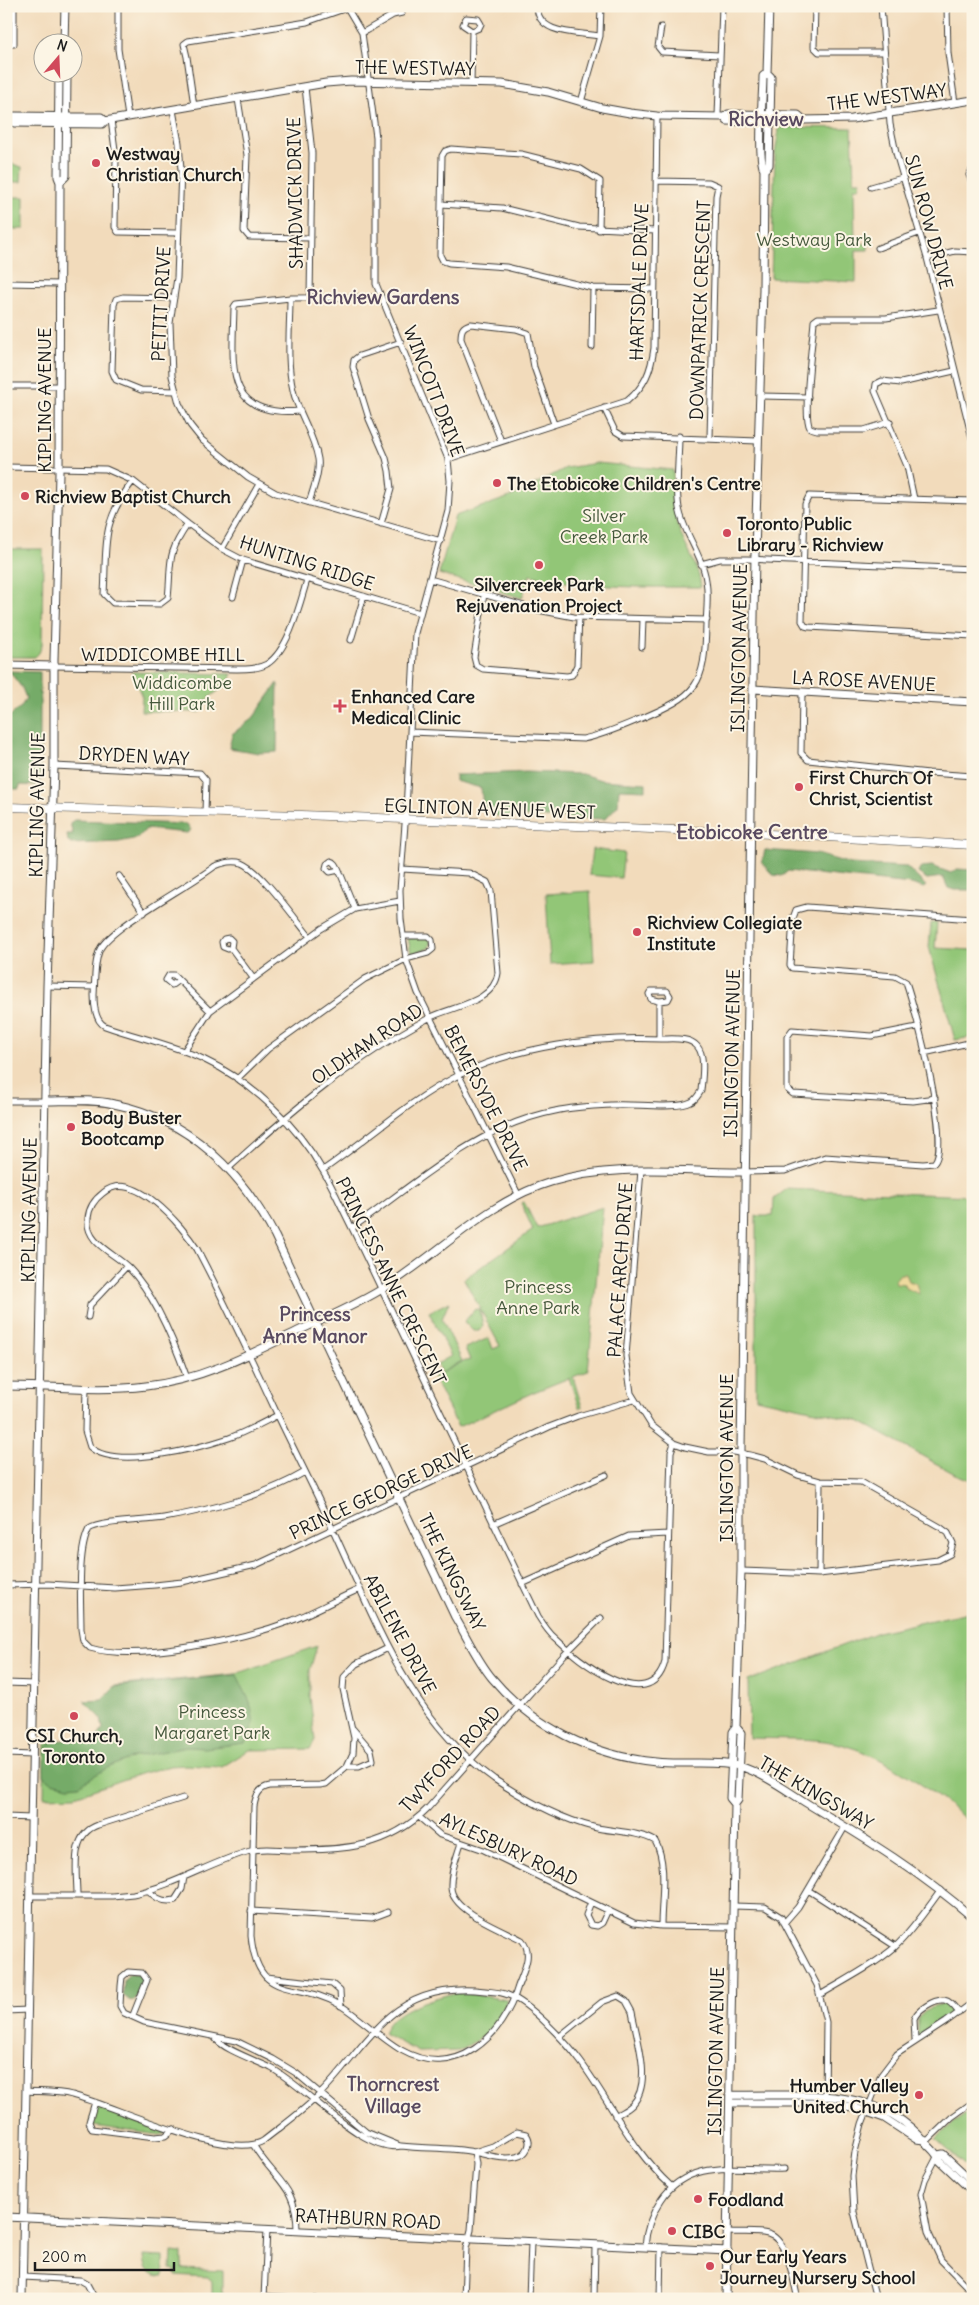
<svg xmlns="http://www.w3.org/2000/svg" width="979" height="2305" font-family="Delius,sans-serif">
<style>
.green{fill:#92c677;stroke:#57714a}
.forest{fill:#75ab68;stroke:#486442}
.sand{fill:#eeda9e;stroke:#857b5d}
.lines{fill:none;stroke-linecap:round;stroke-linejoin:round}
.street-casing{stroke:#3c3934;stroke-width:7}
.secondary-casing{stroke:#3c3934;stroke-width:9}
.primary-casing{stroke:#3c3934;stroke-width:9}
.street{stroke:#fff;stroke-width:5}
.secondary{stroke:#fff;stroke-width:7}
.primary{stroke:#fff;stroke-width:8}
.poi-dot{fill:#d1495b;stroke:#fcf5e5;stroke-width:2}
.labels{text-anchor:middle;dominant-baseline:central;stroke-width:4;stroke-linejoin:round;paint-order:stroke}
.street-label{font-size:18px;fill:#1c1c1c;stroke:#fcf5e5}
.poi-label{font-size:18px;font-weight:bold;fill:#1c1c1c;stroke:#fcf5e5;text-anchor:start}
.park-label{font-size:18px;fill:#45583c;stroke:#fcf5e5}
.neighbourhood-label{font-size:19px;font-weight:bold;fill:#594a60;stroke:#fcf5e5}
.quarter-label{font-size:20px;font-weight:bold;fill:#594a60;stroke:#fcf5e5}
</style>
<rect width="100%" height="100%" fill="#fcf5e5"/>
<filter id="ink" filterUnits="userSpaceOnUse"><feTurbulence type="fractalNoise" baseFrequency=".02" numOctaves="2"/><feDisplacementMap in="SourceGraphic" scale="10" xChannelSelector="R" yChannelSelector="G"/><feConvolveMatrix kernelMatrix="1 2 1 2 8 2 1 2 1" color-interpolation-filters="sRGB"/></filter>
<filter id="wash" filterUnits="userSpaceOnUse"><feTurbulence type="fractalNoise" baseFrequency=".0096" numOctaves="4" result="noise"/><feDisplacementMap in="SourceGraphic" scale="20" xChannelSelector="R" yChannelSelector="G"/><feGaussianBlur stdDeviation="1.12" result="paint"/><feColorMatrix in="noise" values="0 0 0 0 0 0 0 0 0 0 0 0 0 0 0 0 0 1.4 0 .05"/><feComposite in="paint" operator="in"/></filter>
<g filter="url(#wash)">
<rect width="100%" height="100%" fill="#f2dbbb"/>
<!-- green -->
<path class="green" d="M783 127 852 128 854 181H861L859 188H854L855 243 868 244V250H856V282L771 278 775 154 779 129Z
M6 162 22 167 21 182H6Z
M6 197H24V229H6Z
M597 463 673 470C674 490 673 509 679 529 686 550 699 565 701 587 643 587 586 589 530 575L522 598 439 574 455 516 510 497 566 468Z
M6 549H43L42 645 39 653 35 657H6Z
M132 672 232 674C228 693 204 692 200 712L141 711 142 697Z
M592 849 624 853 621 878 589 875Z
M590 891 594 961 550 964 546 894Z
M931 923H937L935 948 973 950V1037L955 1040 929 947Z
M426 936 431 940 429 948 411 954 408 938Z
M785 1189 973 1196V1481L955 1474 857 1420 756 1398V1216H773L774 1199 783 1192Z
M524 1202 537 1228 603 1207 588 1371 573 1377 582 1407 579 1408 569 1378 534 1392 458 1427 433 1377 462 1362 470 1360 465 1348 489 1338 493 1349 500 1346 464 1279 533 1230 521 1203Z
M449 1302 442 1319 462 1361 441 1373 437 1364 451 1356 429 1312Z
M475 1309 480 1310 483 1326 479 1331H473L464 1322Z
M973 1611V1825C930 1790 882 1750 825 1741 800 1738 774 1739 749 1738L748 1681 878 1632Z
M317 1646 310 1670V1697L315 1740 310 1749 249 1750 222 1767 186 1765 170 1766 143 1773 75 1796 44 1797 45 1741 113 1743 114 1686 235 1674Z
M458 1992 508 2000 491 2031 459 2051 418 2052 383 2033C391 2008 435 1998 458 1992Z
M942 2004 950 2006 955 2013 918 2035V2018L930 2007Z
M99 2107 169 2130 168 2132 160 2135 93 2126 90 2123 96 2108Z
M973 2108V2173L936 2139 955 2121Z
M172 2252 182 2253V2269L223 2271V2299H212V2283L207 2277 175 2275V2270L171 2269Z
M144 2256 164 2257V2276C150 2276 145 2271 144 2256Z"/>
<!-- forest -->
<path class="forest" d="M9 671 40 672V786L20 785 19 789H6V719L21 707 26 698 22 688Z
M278 683 277 752 259 753 229 748 232 734 253 718Z
M526 772 582 774 601 780 646 783V790L619 789 618 805 605 819 497 816 483 807 481 788 455 781V775Z
M74 820 187 824 191 830 187 833 146 829 138 838 119 842 72 844 68 842 67 834H73L70 823Z
M765 850 817 854 851 864 907 867 926 886 924 888 911 884 788 871 782 876 773 875 762 863Z
M932 866 951 873 957 869 973 870V890H954L948 888 943 877 927 879 918 873 921 867Z
M237 1675 250 1702 254 1723 245 1743 205 1748 187 1747 134 1757 107 1768 79 1785 69 1786 52 1782 44 1776C41 1729 60 1742 95 1741L103 1729 101 1718 84 1701 102 1700 114 1687Z
M129 1974 140 1975 143 1980 139 1995 133 2001 129 2000 123 1995 124 1980Z"/>
<!-- sand -->
<path class="sand" d="M900 1274H905L908 1281 916 1283 919 1294 906 1288 905 1284 896 1283 895 1280Z"/>
</g>
<g filter="url(#ink)">
<g class="lines">
<!-- street casing -->
<g class="street-casing">
<path id="street" d="M118 6V49L128 117
M346 6 362 33 376 137V284L448 459 450 481 448 511 415 633 406 811 400 890 401 919 406 959 418 993 518 1194
M537 6C537 36 579 32 600 36
M815 6 814 47 819 52H883
M881 6 890 124 896 153 927 258 973 442
M947 6 948 53 955 103
M661 27 658 47 662 52 719 55
M362 33 393 15 402 13
M6 44H14V6
M471 84 472 31 479 28 481 24 478 19 466 18 463 25 472 31
M305 87 312 153 310 299
M238 99 247 155 244 231 249 237 311 238
M581 102 600 36 601 6
M194 106 187 57 184 44 188 41 307 22 347 8
M173 110 179 143 181 170 177 278 170 323 172 376 179 403 190 425 202 440 248 477 276 493 441 541
M718 116 722 6
M111 120 116 157 115 227 118 232 178 233
M973 168 969 175 973 185
M656 181 709 182 718 186 716 196 710 438
M871 187 902 178
M441 204 502 208 579 227 655 231
M599 230 600 181 581 169 521 154 451 149 445 151 442 156 440 255 443 261 449 263 506 267 593 288 654 289
M878 248 919 233
M927 258 955 251 973 252
M6 283 60 284
M174 298 123 297 116 299 114 305 112 371 116 380 141 390 176 391
M290 298C290 328 286 361 293 390 298 414 314 434 318 459 320 473 313 489 309 503
M592 347 593 288
M6 386H59
M760 396 808 397
M604 408 615 431 623 436 758 441
M299 411C222 418 233 363 234 307L236 304 290 298 381 297
M890 422 864 430H817L810 428C802 415 813 339 814 321L818 318H886L938 310
M501 441 461 339C461 330 462 326 471 324L516 329 528 333 534 367 554 424
M448 459 627 401C645 386 651 371 654 348L657 116
M6 467 106 469 133 481 188 524 222 549 243 560 420 613
M133 481C100 524 107 544 104 594L113 603 160 604 168 598C172 562 165 557 188 524
M914 499 907 466 875 391 876 384 882 381 901 383 954 371
M973 501 809 496 805 504 802 621 805 626 809 627 973 636
M381 524 391 489 389 471 386 458 369 419 353 367 354 360 359 356 401 342
M222 549 259 484
M701 564 720 559H747L973 569
M430 579 538 610 574 617 707 620
M484 594 474 657 476 665 483 669 567 676 572 675 577 665 579 617
M233 597 243 560
M351 640 364 596
M642 647 643 619
M54 666 237 669C247 669 258 669 267 664 289 650 300 603 307 580
M802 692 801 753 808 760 929 773 973 776
M410 732 583 739C603 735 621 727 640 719 697 695 705 687 706 624 707 607 709 588 704 571 698 549 683 531 679 508 675 485 679 460 679 436
M54 766 200 773 206 780 205 812
M339 870 330 872 326 868 327 864 331 861C336 862 337 866 339 870L355 909
M119 876 144 913
M310 937C295 919 261 870 242 863 232 860 224 863 215 866 190 886 112 926 100 949 94 962 95 981 94 995 94 1005 95 1021 105 1026 138 1038 173 1044 205 1060 252 1082 298 1126 323 1171 334 1189 342 1209 352 1228L538 1616C543 1624 548 1632 555 1638 577 1660 650 1718 665 1662L671 1452 674 1443
M231 948 228 949 223 947 222 942 224 939 229 938 232 941 231 948 253 978
M179 980 172 985 166 980 169 975H174L210 1011
M47 986 94 987
M659 1001 651 999 649 994 651 991H667L670 996 668 1000 659 1001V1038
M917 1027 872 1036 792 1030 787 1037V1089L793 1094 913 1101 935 1098
M184 1051 210 1011 321 929 355 909 400 901
M924 1053 973 1042
M237 1079 268 1049 365 979 406 959 428 953 433 949 432 940 428 936H403
M6 1101H45
M229 1168C290 1112 355 1057 429 1018 452 1006 494 1003 498 973L491 891 487 882 469 873 402 869
M323 1170C367 1140 408 1101 457 1076 517 1046 595 1036 661 1039 673 1039 689 1037 697 1046 706 1056 702 1078 701 1091 698 1095 696 1100 691 1102 677 1110 631 1103 612 1105 593 1106 573 1107 555 1111 477 1126 415 1184 352 1228
M641 1170 626 1356 631 1393 651 1425 674 1443 685 1447 709 1452H733L750 1455 765 1459 798 1475 820 1481 861 1482 940 1527 948 1533 953 1543 950 1554 938 1560 819 1574 741 1571
M745 1172 785 1171 825 1157 923 1164 934 1163C952 1146 915 1008 906 982L895 976 792 968 790 965 793 918 796 910 807 907 973 919
M88 1317 90 1305 127 1266
M187 1378C175 1344 155 1295 129 1268 115 1253 85 1244 88 1218 89 1208 95 1199 103 1193 133 1167 182 1226 197 1249 226 1304 252 1360 278 1416 296 1454 316 1492 333 1530 375 1620 410 1719 494 1779 524 1799 558 1818 593 1827 613 1832 637 1831 655 1841 668 1863 661 1900 661 1926
M86 1388 85 1431 90 1447C115 1470 199 1448 229 1438 246 1432 262 1423 278 1415
M305 1472C262 1497 213 1509 164 1518 147 1521 100 1521 89 1529 77 1551 81 1602 81 1629L83 1641 90 1648C138 1662 240 1640 288 1622 313 1613 336 1599 360 1589
M493 1524 606 1475
M819 1574 820 1481
M522 1584 629 1536 668 1534
M6 1585 48 1584 115 1588 155 1585 182 1582 256 1565 549 1427 578 1416 634 1400
M388 1648 356 1664 344 1677 343 1689 354 1738 353 1753 347 1766 326 1784 320 1785 270 1786C259 1788 256 1795 254 1806L251 1936C258 2004 296 1979 340 2005 361 2018 379 2037 401 2050 456 2081 503 2037 518 1986 523 1972 534 1953 522 1940 504 1930 451 1911 451 1887 450 1873 457 1856 461 1843
M6 1683 35 1684
M6 1754 33 1755
M347 1766H359L373 1760 371 1750 353 1729
M6 1817 31 1818
M419 1817 440 1835 484 1850 634 1923 661 1926 733 1927
M148 1890C155 1898 164 1903 175 1900L182 1889 184 1877
M808 1890 895 1946
M77 1895C77 1871 69 1835 98 1825L183 1798
M30 1896H112L133 1894C174 1886 210 1862 250 1851 262 1847 279 1850 292 1850 345 1850 388 1848 428 1808L564 1655 601 1618
M591 1902 586 1915 591 1925 597 1926 602 1923 608 1910
M733 1906 765 1907 781 1917 817 1985 826 2022 825 2098
M251 1911 372 1918 388 1912
M784 1923 798 1907 845 1827
M266 1977 332 1984 340 1991 341 2006
M820 1995C845 1980 873 1966 895 1947 913 1930 926 1910 941 1890
M6 2011 28 2010
M133 2015 147 1980 142 1973 128 1972 122 1977 121 1986 120 2006 124 2013 144 2022 236 2041 273 2059 296 2073 366 2132 400 2146
M560 2036 602 2002 618 1996 626 2001 632 2012C637 2039 653 2084 632 2105 627 2110 621 2112 615 2116
M215 2038C222 2049 257 2061 271 2068 305 2086 364 2154 401 2146 424 2149 450 2147 474 2152 487 2155 502 2160 516 2157 527 2155 533 2143 526 2134L517 2132 493 2146 474 2152 476 2164 471 2230 466 2248 464 2299
M915 2040 914 2019C917 2010 934 1999 944 2000 951 2001 955 2008 959 2013
M26 2091C41 2092 58 2091 72 2095 113 2105 229 2161 263 2141 282 2126 302 2112 319 2095 344 2071 363 2039 390 2016 417 1993 451 1987 485 1991 493 1992 501 1992 508 1995 530 2003 566 2042 580 2061 612 2104 631 2150 671 2186
M95 2102 89 2122 92 2129 155 2137 165 2136 174 2129
M926 2142 952 2117 973 2102
M254 2146C274 2180 297 2185 297 2230
M938 2155 925 2180 921 2194 928 2232 941 2260 973 2293
M729 2232C741 2233 756 2231 768 2234 788 2239 793 2281 798 2299
M645 2247C646 2229 651 2215 661 2200 689 2157 741 2171 784 2169
M23 2277 80 2280 87 2284 95 2299
M264 2296 316 2299
M264 2299 267 2229
M529 2299 531 2242
M594 2299 595 2245
M660 2299 661 2247
M876 2299 854 2212 852 2176 855 2152 862 2124 881 2075 897 2054 946 2022 973 2002"/>
</g>
<!-- secondary casing -->
<g class="secondary-casing">
<path id="secondary" d="M64 42 65 6
M724 117 727 121 798 123 804 120 852 119 973 100
M8 118 14 116 101 117 105 121
M11 118 14 123 102 124 105 121 326 83 351 81 502 84 548 92 602 108 630 113 657 116 724 117 728 114 798 115 804 120
M764 170 769 165 771 77 767 73 769 6
M60 182 66 176 67 72
M6 665 54 666
M753 689 973 702
M45 1101C68 1101 92 1099 114 1104 189 1119 241 1171 275 1236L455 1617C467 1637 477 1660 492 1678 532 1726 593 1756 656 1762 680 1765 716 1760 739 1766 763 1773 787 1791 808 1804 866 1839 922 1873 973 1918
M6 1386C53 1386 99 1392 146 1386 201 1380 249 1355 298 1331 328 1317 359 1304 387 1286 441 1252 488 1201 551 1182 613 1163 681 1172 745 1172
M735 1804 730 1798 733 1732 736 1727 741 1571V1448L755 554 763 289 764 170C757 155 763 96 763 76L767 73
M731 2095C800 2097 876 2083 925 2142 930 2148 937 2152 939 2160L973 2192
M731 2103H815L853 2107 884 2118 916 2139 924 2140
M938 2155 943 2154 973 2182
M6 2217 728 2251
M22 2299 47 986 54 766V660L59 473 60 182 58 177 59 72
M726 2299 735 1804 738 1800 741 1733 736 1727"/>
</g>
<!-- primary casing -->
<g class="primary-casing">
<path id="primary" d="M6 807 302 815 750 833 973 845"/>
</g>
<!-- street -->
<use href="#street" class="street"/>
<!-- secondary -->
<use href="#secondary" class="secondary"/>
<!-- primary -->
<use href="#primary" class="primary"/>
</g>
</g>
<!-- markers -->
<g class="poi-dot">
<circle cx="96" cy="163" r="5"/>
<circle cx="497" cy="483" r="5"/>
<circle cx="25" cy="496" r="5"/>
<circle cx="727" cy="533" r="5"/>
<circle cx="539" cy="565" r="5"/>
<path d="M337.5 698.5h5v5h5v5h-5v5h-5v-5h-5v-5h5z"/>
<circle cx="799" cy="787" r="5"/>
<circle cx="637" cy="932" r="5"/>
<circle cx="71" cy="1127" r="5"/>
<circle cx="74" cy="1716" r="5"/>
<circle cx="919" cy="2095" r="5"/>
<circle cx="698" cy="2199" r="5"/>
<circle cx="672" cy="2231" r="5"/>
<circle cx="710" cy="2266" r="5"/>
</g>
<g class="labels">
<!-- street labels -->
<g class="street-label">
<text transform="translate(415 68) rotate(1)">THE WESTWAY</text>
<text transform="translate(887 97) rotate(-7)">THE WESTWAY</text>
<text transform="translate(295 193) rotate(-91)">SHADWICK DRIVE</text>
<text transform="translate(929 222) rotate(75)">SUN ROW DRIVE</text>
<text transform="translate(639 282) rotate(-88)">HARTSDALE DRIVE</text>
<text transform="translate(161 304) rotate(-87)">PETTIT DRIVE</text>
<text transform="translate(700 310) rotate(-88)">DOWNPATRICK CRESCENT</text>
<text transform="translate(434 391) rotate(69)">WINCOTT DRIVE</text>
<text transform="translate(44 400) rotate(-90)">KIPLING AVENUE</text>
<text transform="translate(307 563) rotate(18)">HUNTING RIDGE</text>
<text transform="translate(739 648) rotate(-89)">ISLINGTON AVENUE</text>
<text x="163" y="654">WIDDICOMBE HILL</text>
<text transform="translate(864 681) rotate(3)">LA ROSE AVENUE</text>
<text transform="translate(134 756) rotate(3)">DRYDEN WAY</text>
<text transform="translate(37 805) rotate(-89)">KIPLING AVENUE</text>
<text transform="translate(490 809) rotate(2)">EGLINTON AVENUE WEST</text>
<text transform="translate(367 1044) rotate(-34)">OLDHAM ROAD</text>
<text transform="translate(732 1053) rotate(-89)">ISLINGTON AVENUE</text>
<text transform="translate(486 1098) rotate(63)">BEMERSYDE DRIVE</text>
<text transform="translate(29 1210) rotate(-89)">KIPLING AVENUE</text>
<text transform="translate(620 1270) rotate(-86)">PALACE ARCH DRIVE</text>
<text transform="translate(391 1281) rotate(64)">PRINCESS ANNE CRESCENT</text>
<text transform="translate(726 1458) rotate(-90)">ISLINGTON AVENUE</text>
<text transform="translate(381 1492) rotate(-25)">PRINCE GEORGE DRIVE</text>
<text transform="translate(452 1572) rotate(64)">THE KINGSWAY</text>
<text transform="translate(400 1634) rotate(62)">ABILENE DRIVE</text>
<text transform="translate(450 1759) rotate(-47)">TWYFORD ROAD</text>
<text transform="translate(816 1793) rotate(30)">THE KINGSWAY</text>
<text transform="translate(509 1849) rotate(25)">AYLESBURY ROAD</text>
<text transform="translate(716 2051) rotate(-89)">ISLINGTON AVENUE</text>
<text transform="translate(368 2219) rotate(3)">RATHBURN ROAD</text>
</g>
<!-- poi labels -->
<g class="poi-label">
<text x="106" y="153">Westway<tspan x="106" dy="21">Christian Church</tspan></text>
<text x="507" y="483">The Etobicoke Children's Centre</text>
<text x="35" y="496">Richview Baptist Church</text>
<text x="737" y="523">Toronto Public<tspan x="737" dy="21">Library - Richview</tspan></text>
<text x="539" y="584" text-anchor="middle">Silvercreek Park<tspan x="539" dy="21">Rejuvenation Project</tspan></text>
<text x="351" y="696">Enhanced Care<tspan x="351" dy="21">Medical Clinic</tspan></text>
<text x="809" y="777">First Church Of<tspan x="809" dy="21">Christ, Scientist</tspan></text>
<text x="647" y="922">Richview Collegiate<tspan x="647" dy="21">Institute</tspan></text>
<text x="81" y="1117">Body Buster<tspan x="81" dy="21">Bootcamp</tspan></text>
<text x="74" y="1735" text-anchor="middle">CSI Church,<tspan x="74" dy="21">Toronto</tspan></text>
<text x="909" y="2085" text-anchor="end">Humber Valley<tspan x="909" dy="21">United Church</tspan></text>
<text x="708" y="2199">Foodland</text>
<text x="682" y="2231">CIBC</text>
<text x="720" y="2256">Our Early Years<tspan x="720" dy="21">Journey Nursery School</tspan></text>
</g>
<!-- park labels -->
<g class="park-label">
<text x="814" y="239">Westway Park</text>
<text x="604" y="515">Silver<tspan x="604" dy="21">Creek Park</tspan></text>
<text x="182" y="682">Widdicombe<tspan x="182" dy="21">Hill Park</tspan></text>
<text x="538" y="1286">Princess<tspan x="538" dy="21">Anne Park</tspan></text>
<text x="212" y="1711">Princess<tspan x="212" dy="21">Margaret Park</tspan></text>
</g>
<!-- neighbourhood labels -->
<g class="neighbourhood-label">
<text x="766" y="119">Richview</text>
<text x="383" y="297">Richview Gardens</text>
<text x="315" y="1314">Princess<tspan x="315" dy="22">Anne Manor</tspan></text>
<text x="393" y="2084">Thorncrest<tspan x="393" dy="22">Village</tspan></text>
</g>
<!-- quarter labels -->
<g class="quarter-label">
<text x="752" y="831">Etobicoke Centre</text>
</g>
</g>
<!-- margin -->
<rect width="979" height="2305" fill="none" stroke="#fcf5e5" stroke-width="25"/>
<!-- north arrow -->
<g transform="translate(58 58) rotate(19)"><circle r="24" fill="#fcf5e5" stroke="#a29e95"/>
<path d="M0-4L9 19L0 12L-9 19Z" fill="#d1495b"/>
<text y="-8" font-size="14" font-weight="bold" text-anchor="middle" fill="#1c1c1c">N</text>
</g>
<!-- scale -->
<path d="M35 2262v8h139v-8" fill="none" stroke="#1c1c1c" stroke-width="2.5"/>
<text x="42" y="2262" font-size="15" fill="#1c1c1c" stroke="#fcf5e5" stroke-width="4" paint-order="stroke">200 m</text>
</svg>
